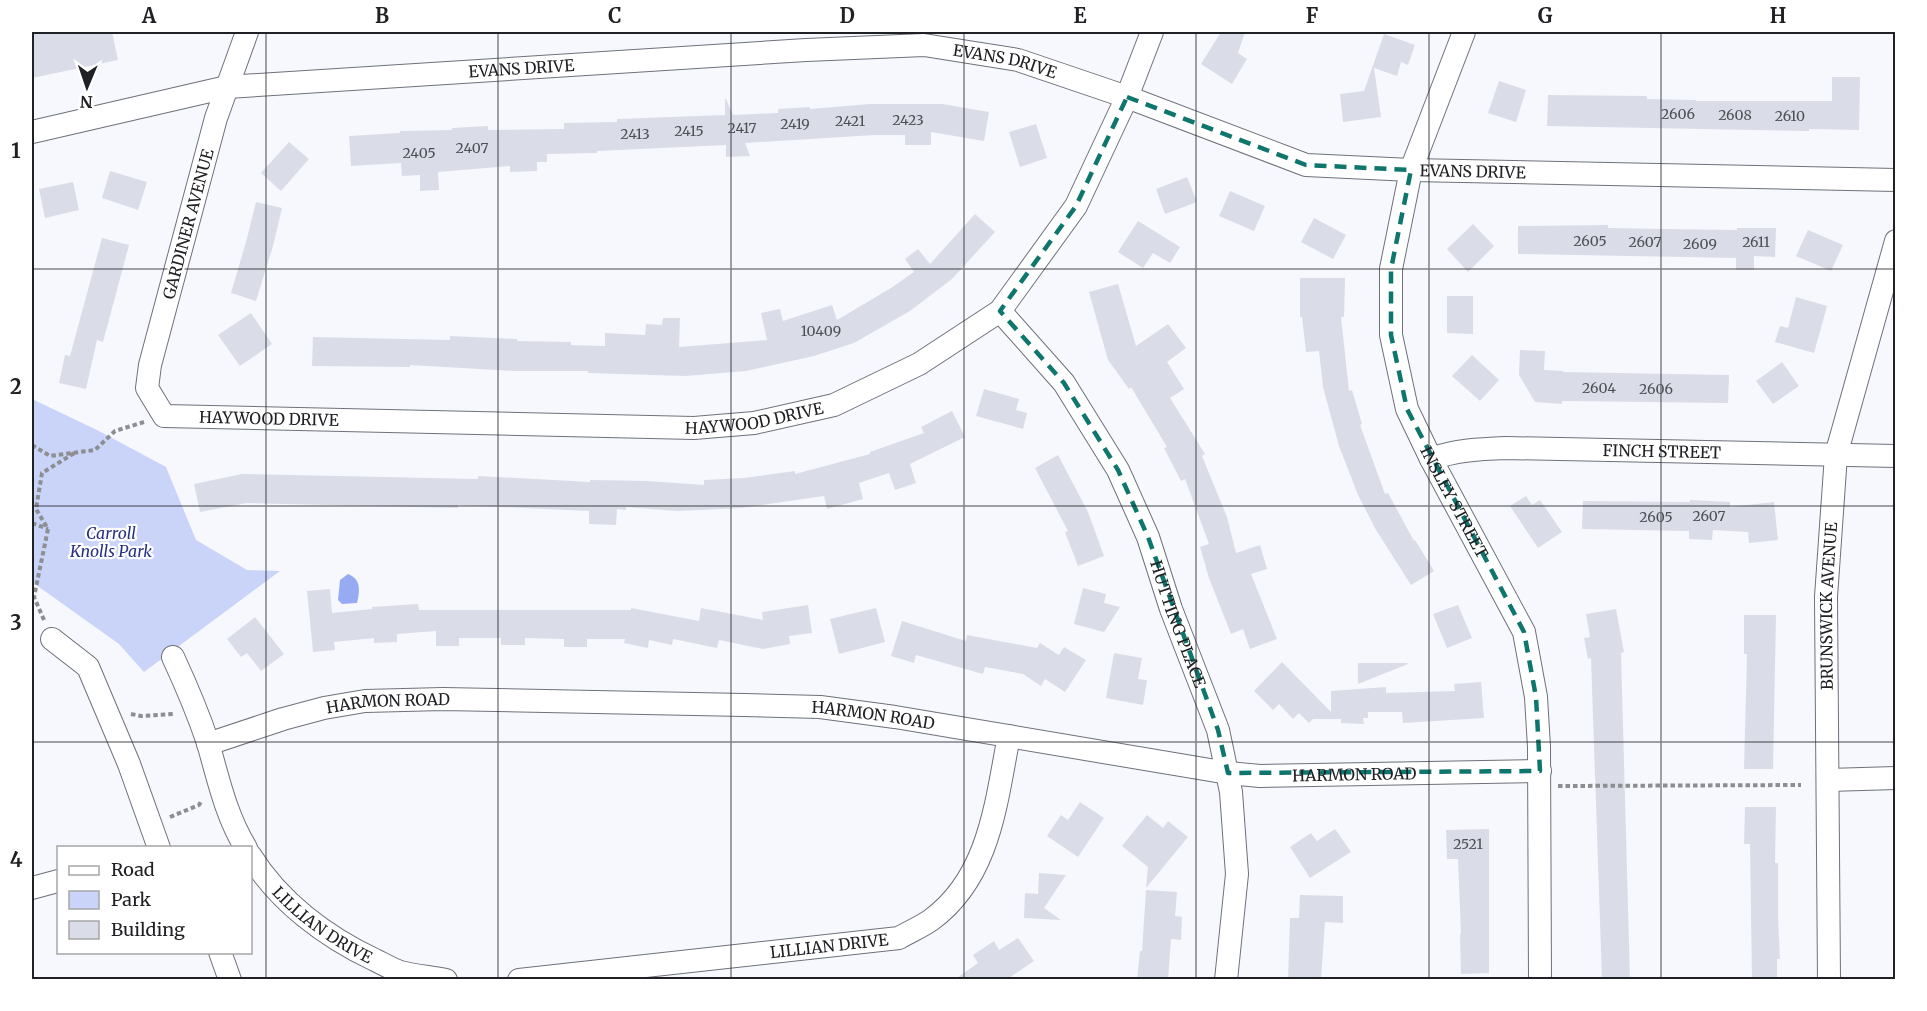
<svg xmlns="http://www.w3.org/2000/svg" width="1927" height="1011" font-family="Merriweather,serif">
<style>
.green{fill:#c9d4f8}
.water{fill:#97abf3}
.building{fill:#dadde7}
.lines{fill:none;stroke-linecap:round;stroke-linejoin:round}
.minor-casing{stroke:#6e717a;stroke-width:24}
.path{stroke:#8c8e92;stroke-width:4;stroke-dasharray:4.5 3;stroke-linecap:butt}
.minor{stroke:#fff;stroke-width:22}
.marked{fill:none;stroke:#0f766e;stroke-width:4.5;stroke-dasharray:12 8;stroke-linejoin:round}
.grid{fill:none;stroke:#202124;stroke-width:1.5;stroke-opacity:0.55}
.labels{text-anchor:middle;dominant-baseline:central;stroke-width:4.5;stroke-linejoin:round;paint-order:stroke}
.number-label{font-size:14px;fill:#4e5055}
.street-label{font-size:16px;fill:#202124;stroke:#fff}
.park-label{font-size:16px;font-style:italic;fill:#273283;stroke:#fff}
.neatline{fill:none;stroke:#202124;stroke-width:2}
.grid-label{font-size:20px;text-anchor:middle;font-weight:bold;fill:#202124}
</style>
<rect width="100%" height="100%" fill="#f6f8fe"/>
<!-- green -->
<path class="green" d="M32 399 99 431 166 467 196 540 247 570 280 571 144 672 119 644 32 582Z"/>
<!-- water -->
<path class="water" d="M348 574C361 579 360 590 357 603L342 604 338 600 340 580Z"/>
<!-- building -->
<path class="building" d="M41 32H112L118 60 32 78V33Z
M1221 32H1245L1238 53 1247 59 1232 84 1201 64Z
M1384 34 1415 45 1408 65 1401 62 1397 76 1374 68 1381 117 1343 122 1340 94 1364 91Z
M1832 77H1860L1859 130 1809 129V131L1547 126 1548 95 1647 96V99L1696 100V101H1832Z
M1499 81 1526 90 1516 122 1488 113Z
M725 99H726L733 115 778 113V109L810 107V109L870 104H942L989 112 984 141 931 132V145H905V135H875L745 143 750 156 726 157V145L597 151V153L547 154V162H537V171L510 172V166L438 172 439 190 420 191V175L402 176 401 163 351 166 349 136 400 133V131L452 130V128L488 126V130L564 129V123L617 122V119L725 115Z
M1036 124 1047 158 1020 167 1009 132Z
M289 142 309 159 281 191 261 173Z
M110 171 147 182 138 210 102 198Z
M1187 177 1197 202 1165 214 1156 189Z
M73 182 79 210 45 218 39 189Z
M1230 191 1265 206 1254 231 1219 216Z
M256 202 282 208 273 246 256 301 231 293 246 242Z
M975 214 995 232 952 279 910 311 854 343 814 356 746 371 685 376 588 373V371H515L410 365V367L312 366 313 337 450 340V336L517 339V341L571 342V345L605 346V333L645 335 646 324 662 325 663 318H680L679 347 767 340 761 313 780 309 783 321 832 305 837 320 891 288 914 272 905 259 918 249 930 264Z
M1314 218 1346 235 1333 259 1301 242Z
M1138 221 1180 247 1170 263 1153 253 1143 268 1118 252Z
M1473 224 1494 246 1468 272 1447 249Z
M1608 225V228L1664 229 1737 230V228H1776L1775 257 1754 256V270H1736V258L1518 254V226Z
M1808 230 1843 245 1831 271 1796 256Z
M102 238 129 245 103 342 97 340 86 389 59 383 65 355 70 356Z
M1300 278H1345L1344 317H1341L1349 391 1352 390 1362 424 1360 425 1385 494 1388 493 1414 541 1415 540 1434 571 1411 585 1376 530 1358 495 1339 446 1323 387 1319 351 1306 352 1302 317H1300Z
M1118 284 1136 346 1168 324 1186 348 1167 362 1184 389 1170 398 1205 454 1202 456 1227 517 1236 553 1260 545 1267 569 1251 574 1277 639 1250 649 1243 629 1231 634 1209 578 1200 547 1209 544 1185 479 1181 481 1164 448 1167 447 1131 387 1129 389 1108 360 1089 292Z
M1447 296H1473V334L1447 333Z
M1796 297 1827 306 1814 353 1775 342 1780 326 1788 328Z
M251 313 272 344 240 366 218 335Z
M1520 350 1545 351 1544 370 1563 371V372L1729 375 1728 403 1562 401V404L1535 402 1519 375Z
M1472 355 1499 380 1480 401 1452 376Z
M1782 362 1799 386 1773 404 1756 381Z
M984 389 1019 399 1016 410 1027 413 1023 429 976 416Z
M952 411 965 437 910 464 916 483 895 490 889 473 859 483 863 499 827 509 824 496 741 508 677 511 626 507V510L617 509 616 525 589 524V511L458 505V508L247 503 200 512 194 484 242 474 478 479V476L590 482V480L648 481 704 485V480L744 478 795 471V474L870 454V452L924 433 921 427Z
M1058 455 1088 512 1104 556 1078 566 1065 532 1068 531 1035 468Z
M1526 496 1532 505 1540 500 1562 532 1538 548 1510 506Z
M1690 500 1730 502V507L1774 502 1778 540 1749 543 1748 532 1713 530 1712 540 1689 539V531L1582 529 1583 501 1690 502Z
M1083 588 1106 594 1104 603 1120 607 1104 632 1074 624Z
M330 589 332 613 372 609V607L418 604 419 610H631V608L699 621 701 608 763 620 762 612 808 605 812 633 789 636 790 644 763 649 719 640 717 648 673 639 672 645 649 640 648 648 624 643 625 639H587V647H564V639L525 638V645H501V638H459V646H436V631L397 634V642L374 643V638L334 642 335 650 313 652 307 591Z
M1458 605 1472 638 1447 648 1433 614Z
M876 608 885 642 839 654 830 619Z
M1616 609 1624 652 1621 653 1630 980H1602L1591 658 1588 659 1584 638 1590 637 1586 614Z
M1744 615H1776L1773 769H1744L1747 654H1744Z
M255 617 284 654 261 671 247 653 241 657 227 639Z
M902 621 966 641 967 635 1037 648 1040 643 1059 655 1064 647 1086 660 1065 692 1045 679 1041 686 1023 674 985 667 983 674 916 655 914 663 891 656Z
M1114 653 1142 658 1138 679 1147 680 1143 705 1106 698Z
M1282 662 1331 712V691L1386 687V693L1455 691 1454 684 1481 682 1484 718 1403 723 1402 712H1368V718H1363L1364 724 1341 723V719H1313L1309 723 1299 713 1293 719 1279 704 1273 710 1254 691Z
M1358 663H1407L1408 664 1358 684Z
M1080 802 1104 818 1078 857 1047 836 1061 815 1068 820Z
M1745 807H1776L1775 863H1778V918L1780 959H1777V980H1752L1750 844H1744Z
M1147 815 1163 828 1168 821 1188 837 1146 888 1148 867 1122 846Z
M1335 829 1351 852 1310 878 1290 847 1311 833 1317 841Z
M1489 829V973L1461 974 1460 934H1461L1458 859H1447L1446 830Z
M1039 873 1066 875 1044 908 1061 920 1024 918 1025 893 1038 894Z
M1146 890 1177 892 1175 916 1182 917 1181 940 1171 939 1168 980H1137L1140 951H1142Z
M1300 895 1343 896V923L1325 922 1321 980H1288L1290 918H1299Z
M1018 938 1034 961 1006 980H954L978 963 973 955 994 941 999 950Z"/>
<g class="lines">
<!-- minor casing -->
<g class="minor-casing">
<g id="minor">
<path id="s1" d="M247 32 216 118 150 365 147 388 164 416 694 428 754 423 834 405 919 364 1000 311 1076 206 1127 97 1152 32"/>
<path id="s2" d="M1464 32 1411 170 1391 269V335L1407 409 1431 459 1524 632 1536 697 1539 747 1540 980"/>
<path id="s3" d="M32 132 227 87 806 50 924 45 1018 60 1127 97 1306 165 1411 170 1896 180"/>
<path id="s4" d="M1000 311 1064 383 1118 470 1148 537 1171 609 1218 730 1231 792 1237 874 1226 980"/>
<path id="s5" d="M1431 459C1456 450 1480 449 1506 448L1896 456"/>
<path d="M52 639 88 667 129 764 159 848"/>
<path d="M173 657C186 685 198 713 208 743 218 778 226 816 246 848"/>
<path id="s6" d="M208 744 283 719 324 708 365 701 443 699 744 705 820 707 895 717 1228 773 1260 776 1540 771"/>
<path d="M1828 780 1896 778"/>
<path id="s7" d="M250 855C279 902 326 937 375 960 383 964 392 969 400 972 415 976 431 977 446 980"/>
<path d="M32 888 58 881"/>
<path d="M220 952 230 980"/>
<path id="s8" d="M519 980 899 938C909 932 921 927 931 920 990 877 996 802 1009 736"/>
<path id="s9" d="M1829 980 1826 597 1836 455 1896 241"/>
</g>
</g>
<!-- path -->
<path class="path" d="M32 445 50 456 95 450 115 431 144 422
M32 523 48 529
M44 620 34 597 48 529 36 509 42 473 76 452
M131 714 141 716 174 714
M1558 786 1801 785
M170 817 199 805 202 800"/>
<!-- minor -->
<use href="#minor" class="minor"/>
</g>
<!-- marked area -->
<path class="marked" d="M1127 97 1306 165 1411 170 1391 269V335L1407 409 1524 632 1536 697 1540 771 1228 773 1218 730 1148 537 1118 470 1064 383 1000 311 1076 206Z"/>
<!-- grid -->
<path class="grid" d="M266 32V980M498 32V980M731 32V980M964 32V980M1196 32V980M1429 32V980M1661 32V980M32 269H1896M32 506H1896M32 742H1896"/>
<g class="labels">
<!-- number labels -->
<g class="number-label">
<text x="1678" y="114">2606</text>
<text x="1735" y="115">2608</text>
<text x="1790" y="116">2610</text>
<text x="908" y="120">2423</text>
<text x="850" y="121">2421</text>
<text x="795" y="124">2419</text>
<text x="742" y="128">2417</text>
<text x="689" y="131">2415</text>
<text x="635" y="134">2413</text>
<text x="472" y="148">2407</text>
<text x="419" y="153">2405</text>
<text x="1590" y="241">2605</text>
<text x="1645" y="242">2607</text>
<text x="1756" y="242">2611</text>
<text x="1700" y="244">2609</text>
<text x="821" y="331">10409</text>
<text x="1599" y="388">2604</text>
<text x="1656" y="389">2606</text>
<text x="1709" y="516">2607</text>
<text x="1656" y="517">2605</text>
<text x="1468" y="844">2521</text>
</g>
<!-- street labels -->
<g class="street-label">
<text stroke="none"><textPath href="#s3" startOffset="981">EVANS DRIVE</textPath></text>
<text stroke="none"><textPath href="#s3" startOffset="495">EVANS DRIVE</textPath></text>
<text stroke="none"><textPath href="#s3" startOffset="1467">EVANS DRIVE</textPath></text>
<text transform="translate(188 224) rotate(-75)">GARDINER AVENUE</text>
<text stroke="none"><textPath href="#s1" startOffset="994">HAYWOOD DRIVE</textPath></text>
<text stroke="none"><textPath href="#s1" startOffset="508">HAYWOOD DRIVE</textPath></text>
<text stroke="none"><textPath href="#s5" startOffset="232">FINCH STREET</textPath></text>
<text stroke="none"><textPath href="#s2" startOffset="495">INSLEY STREET</textPath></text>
<text stroke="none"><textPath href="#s9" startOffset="374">BRUNSWICK AVENUE</textPath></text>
<text stroke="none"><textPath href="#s4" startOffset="364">HUTTING PLACE</textPath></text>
<text stroke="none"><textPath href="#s6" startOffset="186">HARMON ROAD</textPath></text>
<text stroke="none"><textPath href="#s6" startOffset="672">HARMON ROAD</textPath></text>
<text stroke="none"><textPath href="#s6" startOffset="1158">HARMON ROAD</textPath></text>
<text stroke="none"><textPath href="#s7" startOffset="102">LILLIAN DRIVE</textPath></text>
<text stroke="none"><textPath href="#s8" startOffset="312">LILLIAN DRIVE</textPath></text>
</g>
<!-- park labels -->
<g class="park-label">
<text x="111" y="533">Carroll<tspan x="111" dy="18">Knolls Park</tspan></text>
</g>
</g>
<!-- border -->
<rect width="1927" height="1011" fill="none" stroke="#ffffff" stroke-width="66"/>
<!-- legend -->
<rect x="57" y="846" width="195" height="108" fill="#ffffff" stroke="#a6a6a7" stroke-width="1.5"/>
<rect x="69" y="866" width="30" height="9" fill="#ffffff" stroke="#a6a6a7" stroke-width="1.5"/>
<text x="111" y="876" font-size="18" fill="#202124">Road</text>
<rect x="69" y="891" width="30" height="18" fill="#c9d4f8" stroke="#a6a6a7" stroke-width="1.5"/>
<text x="111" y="906" font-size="18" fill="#202124">Park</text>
<rect x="69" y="921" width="30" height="18" fill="#dadde7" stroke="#a6a6a7" stroke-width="1.5"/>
<text x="111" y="936" font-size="18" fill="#202124">Building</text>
<!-- north arrow -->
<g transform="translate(87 87) rotate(182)" stroke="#ffffff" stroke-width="4.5" paint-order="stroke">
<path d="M0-4.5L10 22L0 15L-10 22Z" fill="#202124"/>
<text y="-9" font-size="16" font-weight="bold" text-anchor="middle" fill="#202124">N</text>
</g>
<rect x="33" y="33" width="1861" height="945" class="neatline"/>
<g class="grid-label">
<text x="149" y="23">A</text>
<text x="382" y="23">B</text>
<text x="615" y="23">C</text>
<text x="847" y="23">D</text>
<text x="1080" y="23">E</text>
<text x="1312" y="23">F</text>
<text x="1545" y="23">G</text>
<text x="1778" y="23">H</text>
<text x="16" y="158">1</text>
<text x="16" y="394">2</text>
<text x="16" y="630">3</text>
<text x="16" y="867">4</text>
</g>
</svg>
